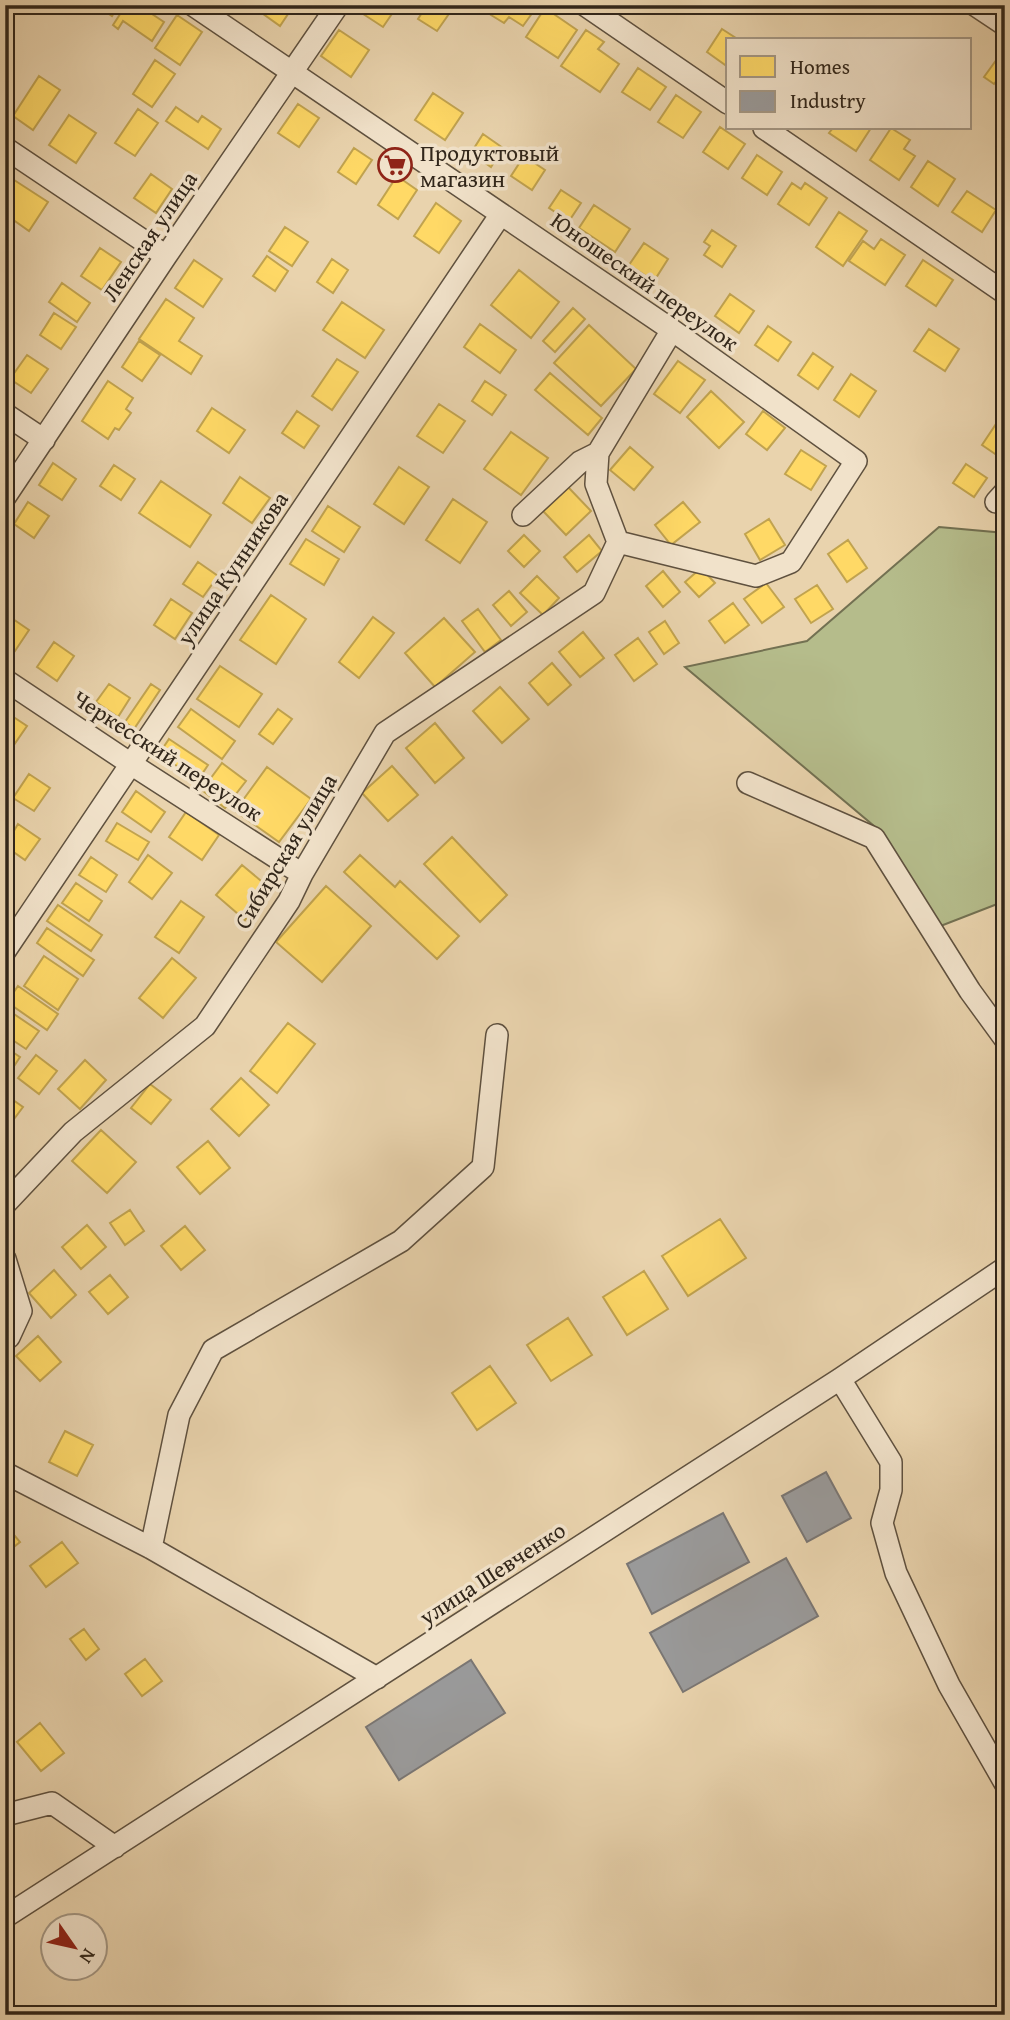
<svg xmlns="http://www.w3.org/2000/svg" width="1010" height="2020" font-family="'Gentium Book Plus',serif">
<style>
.green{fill:#b5bc8b;stroke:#737152;stroke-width:2}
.homes{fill:#ffd966;stroke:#c1a34f;stroke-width:2}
.industry{fill:#999;stroke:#7a7673;stroke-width:2}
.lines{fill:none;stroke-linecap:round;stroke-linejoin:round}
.minor-casing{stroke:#5f513f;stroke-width:24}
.minor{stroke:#f1e2ca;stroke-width:21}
.labels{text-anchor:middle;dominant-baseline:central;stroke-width:7;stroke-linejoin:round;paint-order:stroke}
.poi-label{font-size:23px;fill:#31261a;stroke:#f1e2ca;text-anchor:start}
.street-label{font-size:23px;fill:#31261a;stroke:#f1e2ca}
</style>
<rect width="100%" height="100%" fill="#e9d3ad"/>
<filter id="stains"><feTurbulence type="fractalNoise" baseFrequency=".00286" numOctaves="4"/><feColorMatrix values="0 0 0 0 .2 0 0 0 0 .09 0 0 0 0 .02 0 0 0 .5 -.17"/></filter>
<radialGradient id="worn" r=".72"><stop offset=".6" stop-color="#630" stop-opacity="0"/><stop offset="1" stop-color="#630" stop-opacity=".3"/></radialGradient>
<!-- green -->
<path class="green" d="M939 527 1005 533V901L938 927 874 826 685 667 807 641Z"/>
<!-- homes -->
<path class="homes" d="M96 5H119L112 16Z
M126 5H145L143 8 164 22 152 41 123 21 118 29 113 25Z
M263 5H294L280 26 259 11Z
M356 5H398L383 27 354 8Z
M427 5H443L451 11 437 31 418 19Z
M498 5H538L523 26 509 17 504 23 491 15Z
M545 8 577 30 558 58 526 37Z
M177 15 202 32 180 65 155 48Z
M722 29 739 40H728V67L707 52Z
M339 30 369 50 351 77 321 56Z
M586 30 604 42 598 49 619 64 600 92 561 66Z
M997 59 1003 62 1005 59V83L998 79 994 84 984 77Z
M155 60 175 74 152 107 133 94Z
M638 68 666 87 650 110 622 92Z
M39 76 60 90 33 130 13 116Z
M433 93 463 113 445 140 415 120Z
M676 95 701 112 683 138 658 122Z
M298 104 319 118 299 147 278 133Z
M176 107 198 122 202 116 221 129 208 149 166 121Z
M138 109 158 123 135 156 115 143Z
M69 115 96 133 76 163 49 145Z
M720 127 745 144 728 169 703 152Z
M833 128H871L856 151 829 133Z
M891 128 910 140 904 149 915 156 899 180 870 160Z
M483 134 503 148 491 167 471 153Z
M354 148 372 160 356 184 338 172Z
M757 155 782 172 767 195 742 178Z
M524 156 545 170 532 190 511 176Z
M928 161 955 179 938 206 911 187Z
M151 174 172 189 156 213 134 198Z
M397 176 417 190 398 219 378 205Z
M11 178 48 202 29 231 5 214V187Z
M792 183 801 189 805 183 827 198 809 225 778 204Z
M561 190 581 203 569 221 549 208Z
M967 191 996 210 982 232 952 212Z
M436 203 461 221 439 253 414 236Z
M594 205 630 229 615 252 579 228Z
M839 212 867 231 843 266 816 247Z
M285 227 308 242 292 266 269 251Z
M712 230 736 246 722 267 704 255 710 246 704 242Z
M881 239 905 255 885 285 849 261 863 241 874 249Z
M644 243 668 259 654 281 629 265Z
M100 248 121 262 102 290 81 276Z
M267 256 288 271 275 291 253 276Z
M332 259 348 270 333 293 317 282Z
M194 260 222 279 203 307 175 288Z
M923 260 953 280 936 306 906 286Z
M519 270 559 302 531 338 491 305Z
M62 283 90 303 77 322 49 302Z
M730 294 754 311 739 333 715 316Z
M166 299 194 318 179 341 202 356 191 374 139 339Z
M342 302 384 330 365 358 323 330Z
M573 308 585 319 555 352 543 341Z
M54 313 76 327 61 349 40 335Z
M480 324 516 350 500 373 464 347Z
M589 325 636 369 601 406 554 363Z
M768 326 791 342 778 361 755 345Z
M929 329 959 349 945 371 914 351Z
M139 341 160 355 142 381 122 367Z
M813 353 833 367 818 389 798 375Z
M27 355 48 369 31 393 10 379Z
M337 359 358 372 332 410 312 396Z
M678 361 705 380 680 413 654 394Z
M550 373 602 418 588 435 535 390Z
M851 374 876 391 859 417 834 400Z
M108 381 133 398 126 409 131 413 119 430 115 428 108 439 82 421Z
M485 381 506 395 492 415 472 401Z
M711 391 744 422 719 448 687 417Z
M439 404 465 421 443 453 417 436Z
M212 408 245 430 229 453 197 431Z
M297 411 319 426 304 448 282 433Z
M763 411 785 428 767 450 746 434Z
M998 421 1005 426V453L1001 458 982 445Z
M511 432 548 458 521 495 484 469Z
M630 447 653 467 634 490 610 470Z
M801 450 826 466 811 490 785 474Z
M53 463 76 479 62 500 39 485Z
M966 464 987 478 974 497 953 483Z
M114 465 135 479 121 500 100 486Z
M399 467 429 487 404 524 374 504Z
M240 477 270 498 252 523 223 503Z
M161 481 211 515 190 547 139 513Z
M568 487 591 511 566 535 543 511Z
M453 499 487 522 460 563 426 540Z
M28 502 49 516 34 538 14 524Z
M683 502 700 522 671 545 655 525Z
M328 506 360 527 344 552 312 531Z
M769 519 785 545 760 560 745 534Z
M524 535 540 551 524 567 508 551Z
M589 535 602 551 577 572 564 557Z
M306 539 339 559 324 585 290 564Z
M848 540 867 568 847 582 828 554Z
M198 562 218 576 203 597 183 584Z
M701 568 715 583 699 597 685 582Z
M663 571 680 592 663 607 646 586Z
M537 576 559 598 543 615 520 593Z
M766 583 784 607 762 623 744 599Z
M817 585 833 609 811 623 795 599Z
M509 591 527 612 511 626 493 605Z
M271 595 306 619 276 664 240 640Z
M171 599 192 613 175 639 154 625Z
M733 603 749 625 725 643 709 621Z
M478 609 501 640 485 652 462 621Z
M10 617 29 630 13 654 5 649V624Z
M373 617 394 633 359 678 339 662Z
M444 618 475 652 435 687 405 653Z
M665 621 679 643 664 654 649 632Z
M583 632 604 658 580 677 559 652Z
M638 638 657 664 634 681 615 655Z
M54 642 74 656 57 681 37 667Z
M552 663 571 685 548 705 529 683Z
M220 666 262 694 239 727 197 699Z
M109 684 130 698 118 717 96 702Z
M151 684 160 690 134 729 125 722Z
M500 687 529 719 502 743 473 711Z
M191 709 235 741 222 759 178 727Z
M278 709 292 719 273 744 259 734Z
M6 712 27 726 9 752 5 749Z
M435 723 464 758 435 783 406 748Z
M169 739 208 765 198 780 159 754Z
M222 763 246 781 225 808 202 790Z
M392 766 418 795 388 821 362 793Z
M267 767 311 799 279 842 235 811Z
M29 774 50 788 34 811 13 798Z
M136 791 165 812 151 832 122 812Z
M186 812 219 835 202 860 169 837Z
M117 823 149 842 138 860 106 841Z
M18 824 40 839 25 860 5 846Z
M452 837 507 895 480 922 424 864Z
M148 855 172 873 152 899 129 882Z
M360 855 395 887 400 881 459 936 437 959 344 872Z
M91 857 117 875 106 892 79 875Z
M242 865 272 890 245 920 216 895Z
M76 883 102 901 89 921 62 903Z
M326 886 371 926 322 982 276 942Z
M181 901 204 917 179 953 155 937Z
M58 905 102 935 91 951 47 921Z
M47 928 94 960 83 976 37 943Z
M44 956 78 979 58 1010 24 986Z
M172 958 196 978 163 1018 139 998Z
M18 986 58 1014 47 1030 7 1002Z
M8 1010 39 1031 26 1049 5 1035V1014Z
M288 1023 315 1044 277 1093 250 1071Z
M5 1047 20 1057 7 1077 5 1076Z
M36 1055 57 1071 39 1094 18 1078Z
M85 1060 106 1080 80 1109 58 1089Z
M241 1078 269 1105 239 1136 211 1109Z
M150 1084 171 1100 151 1124 131 1108Z
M6 1095 23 1107 5 1131V1096Z
M101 1130 136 1162 107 1193 72 1161Z
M208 1141 230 1168 200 1194 177 1167Z
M130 1210 144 1231 125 1245 110 1223Z
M720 1219 746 1258 688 1296 662 1256Z
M87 1225 106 1247 81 1269 62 1247Z
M185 1226 205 1250 181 1270 161 1246Z
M54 1270 76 1295 51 1318 29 1293Z
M644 1271 668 1309 627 1335 603 1297Z
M110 1275 128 1297 108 1314 89 1292Z
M568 1318 592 1355 551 1381 527 1345Z
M38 1336 61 1362 40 1381 16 1356Z
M490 1366 516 1403 477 1430 452 1393Z
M65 1431 93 1445 77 1476 49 1462Z
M5 1524 20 1542 5 1554Z
M62 1542 78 1563 46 1587 30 1566Z
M84 1629 99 1649 86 1660 70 1639Z
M145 1659 162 1681 142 1696 125 1674Z
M40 1723 64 1753 41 1771 17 1742Z"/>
<!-- industry -->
<path class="industry" d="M826 1472 851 1518 807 1542 782 1496Z
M723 1513 749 1562 652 1614 627 1564Z
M786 1558 818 1616 683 1692 650 1633Z
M471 1660 505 1713 399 1780 366 1727Z"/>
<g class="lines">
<!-- minor casing -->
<g class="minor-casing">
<path id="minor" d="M193 5 672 330 856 461 791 562 756 576 618 542
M585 5 728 103
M975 5 1005 25
M764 128 1005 293
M5 148 166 256
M5 414 44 440
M5 497 166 256 338 5
M996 502 1005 492
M523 515 580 462 598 453
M5 680 131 764 302 874
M748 783 874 838 970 991 1005 1039
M5 951 501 214
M5 1204 73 1132 205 1026 289 901 302 874 385 733 594 593 618 542 596 484 598 453 672 330
M5 1259 21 1311 9 1337
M840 1379 891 1462V1490L882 1523 896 1573 949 1685 1005 1783
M5 1473 151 1548 377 1678
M151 1548 179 1415 213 1350 401 1241 483 1167 497 1035
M5 1815 52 1803 115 1847
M5 1917 840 1379 1005 1268"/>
</g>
<!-- minor -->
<use href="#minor" class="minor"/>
</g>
<!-- icons -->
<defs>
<g id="supermarket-ring" transform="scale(1.75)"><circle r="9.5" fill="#f1e2ca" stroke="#8f2418" stroke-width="1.5"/><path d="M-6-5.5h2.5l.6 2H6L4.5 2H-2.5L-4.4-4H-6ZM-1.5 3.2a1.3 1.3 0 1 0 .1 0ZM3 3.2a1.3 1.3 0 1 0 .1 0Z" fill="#8f2418"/></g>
</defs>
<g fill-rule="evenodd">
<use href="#supermarket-ring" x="395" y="165"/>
</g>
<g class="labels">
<!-- poi labels -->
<g class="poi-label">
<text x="420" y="152">Продуктовый<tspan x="420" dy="26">магазин</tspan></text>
</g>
<!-- street labels -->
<g class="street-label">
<text transform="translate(149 236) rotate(-56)">Ленская улица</text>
<text transform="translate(645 281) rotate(35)">Юношеский переулок</text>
<text transform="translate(232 568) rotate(-56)">улица Кунникова</text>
<text transform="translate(168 755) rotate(33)">Черкесский переулок</text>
<text transform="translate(285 851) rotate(-59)">Сибирская улица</text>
<text transform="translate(492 1573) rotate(-33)">улица Шевченко</text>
</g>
</g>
<!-- margin -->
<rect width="1010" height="2020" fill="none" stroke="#e9d3ad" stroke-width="28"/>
<rect x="7" y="7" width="996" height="2006" fill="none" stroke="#31261a" stroke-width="3.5"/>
<rect x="14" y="14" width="982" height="1992" fill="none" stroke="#31261a" stroke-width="2"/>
<!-- legend -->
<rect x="726" y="38" width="245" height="91" fill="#f1e2ca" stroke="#a49784" stroke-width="2"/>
<rect x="740" y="56" width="35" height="21" fill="#ffd966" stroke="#a49784" stroke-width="2"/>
<text x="790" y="74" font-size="21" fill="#31261a">Homes</text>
<rect x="740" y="91" width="35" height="21" fill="#999999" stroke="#a49784" stroke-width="2"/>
<text x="790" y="108" font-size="21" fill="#31261a">Industry</text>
<!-- north arrow -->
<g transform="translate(74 1947) rotate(124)"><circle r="33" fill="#f1e2ca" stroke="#a49784" stroke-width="2"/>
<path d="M0-5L12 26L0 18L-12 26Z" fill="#8f2418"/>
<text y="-10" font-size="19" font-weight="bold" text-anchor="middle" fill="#31261a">N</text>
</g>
<rect width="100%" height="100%" filter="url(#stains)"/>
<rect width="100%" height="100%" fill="url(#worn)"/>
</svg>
